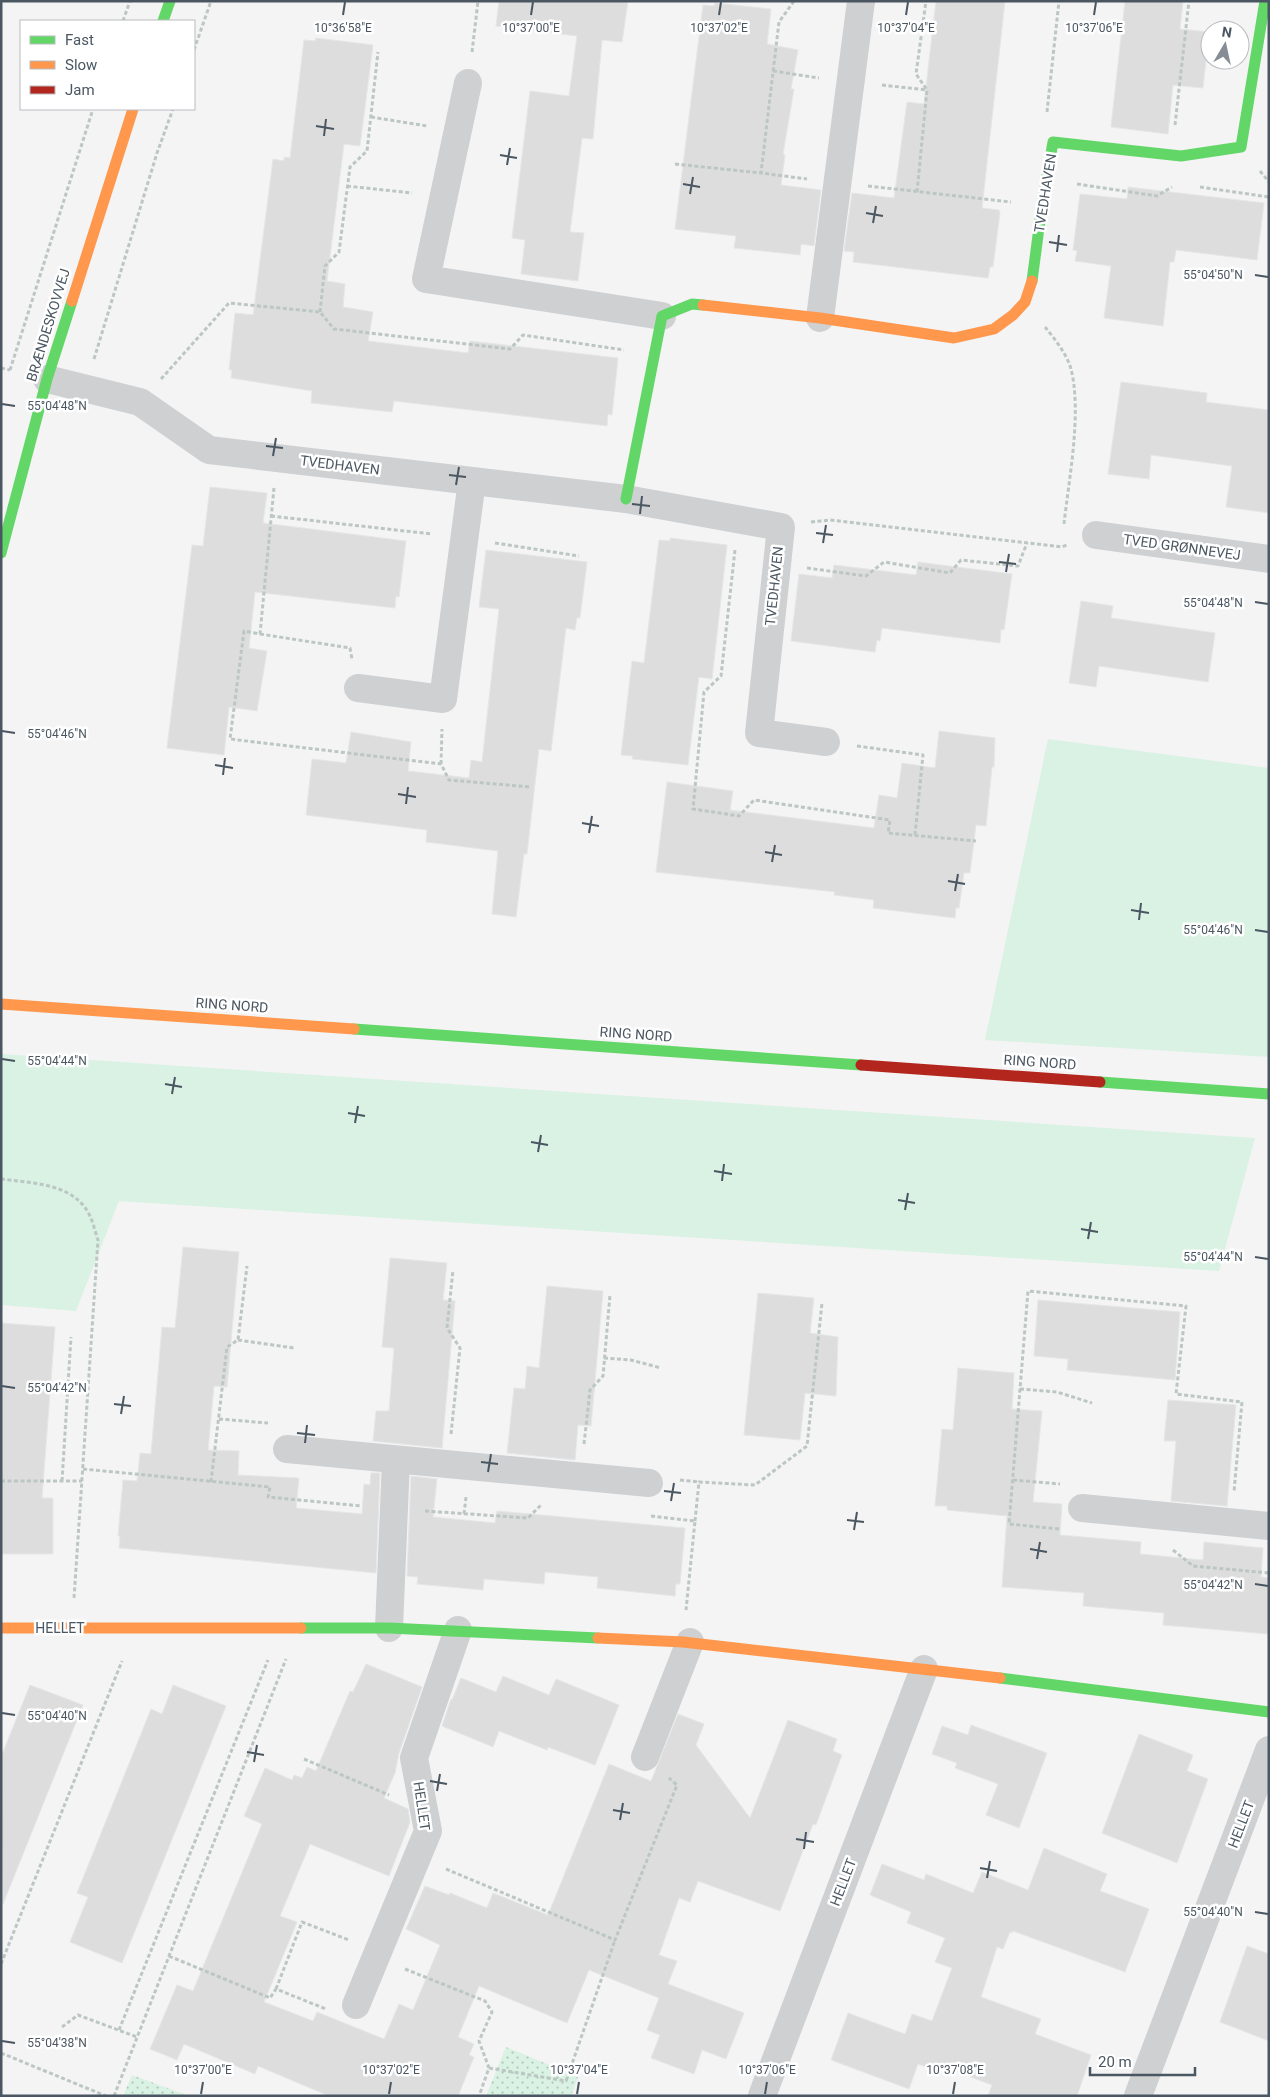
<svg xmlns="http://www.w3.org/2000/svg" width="1270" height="2097" font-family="Roboto,sans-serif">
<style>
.grass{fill:#d9f2e3}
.park{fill:url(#park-dots)}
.building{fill:#ddddde;stroke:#e5e6e7}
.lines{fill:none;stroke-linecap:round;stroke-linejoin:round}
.path{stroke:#bcc7c4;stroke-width:3;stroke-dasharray:4 2.5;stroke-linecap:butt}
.street{stroke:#ced0d2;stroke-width:28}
.fast{stroke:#63d668;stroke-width:11}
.slow{stroke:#ff974d;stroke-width:11}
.jam{stroke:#b3261e;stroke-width:11}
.ticks{fill:none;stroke:#4a5661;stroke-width:2}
.labels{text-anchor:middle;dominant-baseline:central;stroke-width:5;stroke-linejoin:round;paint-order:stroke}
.street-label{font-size:14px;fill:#4a5661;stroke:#fff}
.ticks-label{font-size:12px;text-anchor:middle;fill:#4a5661;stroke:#fff;stroke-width:5;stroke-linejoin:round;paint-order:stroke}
</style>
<defs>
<pattern id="park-dots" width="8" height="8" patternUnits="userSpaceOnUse" patternTransform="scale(1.25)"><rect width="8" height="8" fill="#d9f2e3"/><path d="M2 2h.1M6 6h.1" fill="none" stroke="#b2c7bb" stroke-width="1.8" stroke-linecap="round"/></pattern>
</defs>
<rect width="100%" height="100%" fill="#f4f4f4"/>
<!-- grass -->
<path class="grass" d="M1048 739 1269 768V1057L985 1040Z
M1 1054 1255 1138 1219 1271 119 1201 76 1311 1 1305Z"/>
<!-- park -->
<path class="park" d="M506 2047 578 2077 571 2096H486Z
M132 2075 189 2096H123Z"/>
<!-- building -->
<path class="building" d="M499 1H628L622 42 602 40 593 139 582 138 570 232 584 233 578 281 521 274 525 240 512 238 530 91 569 96 577 36 496 26Z
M936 1H1005L982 208 999 210 1000 213 993 267H990L988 278 853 262 854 252 844 251 852 193 894 198 907 102 924 104Z
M1125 1H1183L1180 29 1209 32 1203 88 1173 85 1168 134 1111 127Z
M715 3 771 9 767 44 798 50 791 89H794L783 154 785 155 781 185 821 190 814 246 801 244 800 255 734 248 736 236 675 229 703 5 714 6Z
M316 38 373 45 360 146 344 144 327 281 345 284 343 307 373 312 368 341 468 353 470 341 618 358 612 415 608 414 607 426 394 401 392 412 311 403 312 391 231 378 232 370H229L235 313 253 315 273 159 284 161V157L290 158 304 40 315 41Z
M1128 187 1264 203 1257 260 1176 250 1174 262H1170L1163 326 1104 318 1111 266 1075 261 1077 251 1073 250 1080 194 1127 199Z
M1121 382 1207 393 1206 402 1269 410V513L1226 507 1232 466 1151 455 1149 479 1108 474Z
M210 487 267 493 263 523 406 541 399 597 396 596 395 608 255 592 249 648 267 651 257 711 229 707 224 755 167 748 192 545 203 546Z
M670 538 727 545 712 679 699 677 688 765 632 759 633 756 621 755 632 661 644 663 659 540 670 541Z
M486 550 587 562 580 618H577L575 630 566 628 551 751 539 749 527 854H524L516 917 492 914 498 851 426 842 427 830 306 815 312 759 346 763 351 732 411 742 408 771 469 778 471 760 482 762 499 609 479 607Z
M918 562 1012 574 1004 630 1001 629 1000 643 882 628 880 641 877 640 875 652 791 641 799 574 832 578 834 565 916 575Z
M1081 601 1113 606 1111 618 1215 633 1208 682 1099 666 1096 687 1069 683Z
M939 731 995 738 994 767H992L986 826 976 825 970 873H964L959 908H956L955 918 873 908 874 900 834 895 835 892 656 872 667 782 733 791 730 810 874 828 879 795 897 798 902 763 935 768Z
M183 1247 239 1252 227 1387 214 1386 208 1450 239 1451 238 1475 299 1478 296 1508 362 1514 364 1484 370 1485 371 1473H380L376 1573 119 1548 120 1536H118L123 1480 137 1481 140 1453 151 1454 162 1327 175 1328Z
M390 1258 447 1263 443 1300 455 1301 442 1448 373 1441 376 1411H389L394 1348 382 1347Z
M547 1286 603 1291 591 1426 578 1425 575 1460 507 1453 514 1388 525 1389 527 1366 539 1368Z
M758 1293 814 1298 810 1333 838 1337 836 1396 805 1393 800 1440 744 1435Z
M1038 1300 1180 1312 1175 1380 1067 1370 1068 1359 1034 1356Z
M1 1323 55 1327 42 1498H53V1554H1Z
M958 1368 1014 1373 1012 1409 1042 1411 1033 1502 1062 1504 1060 1535 1141 1542 1140 1554 1203 1560 1204 1542 1263 1548 1261 1577 1269 1578V1634L1163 1625 1164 1613 1083 1606 1084 1593 1002 1587 1007 1516 947 1510V1506H935L942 1429 953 1430Z
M1168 1400 1236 1405 1227 1506 1171 1501 1176 1441H1164Z
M411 1476 437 1479 433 1517 495 1523 497 1511 685 1528 680 1584H676L675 1596 597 1588 598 1577 545 1572 544 1584 484 1579 483 1590 417 1584 418 1577 407 1576Z
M366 1664 422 1687 399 1753 395 1773 384 1798 408 1809 410 1822 389 1876 310 1844 280 1916 297 1922 264 2002 313 2021 317 2012 384 2039 399 2004 413 2010 440 1945 406 1929 425 1886 449 1895 450 1893 487 1908 493 1893 548 1915 609 1764 651 1781 678 1714 704 1724 696 1745 750 1818 788 1720 837 1739 833 1751 842 1755 816 1825 813 1824 780 1911 698 1881 690 1902 679 1898 659 1955 677 1961 668 1984 744 2013 726 2059 702 2050 694 2074 651 2058 660 2035 647 2030 659 1998 589 1970 567 2023 479 1986 458 2037 474 2044 469 2055 474 2057 458 2096H329L258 2066 255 2074 184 2044 177 2060 150 2049 177 1985 193 1991 262 1824 244 1816 265 1768 292 1780 294 1775 302 1778 307 1767 316 1771 350 1691 353 1692Z
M503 1676 549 1695 556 1679 619 1705 595 1765 548 1747 547 1750 499 1731 493 1747 442 1726 451 1699 452 1700 461 1678 496 1692Z
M30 1685 83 1705 3 1904 1 1757Z
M173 1685 226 1706 122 1963 70 1942 88 1897 77 1893 151 1709 162 1714Z
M971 1725 1047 1753 1019 1828 986 1815 998 1784 955 1768 957 1763 932 1754 942 1726 968 1735Z
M1139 1734 1193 1755 1187 1771 1208 1779 1177 1863 1102 1833Z
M1044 1848 1107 1874 1100 1891 1149 1909 1125 1972 1013 1931 1012 1933 1010 1932 1003 1949 997 1947 981 1997 1041 2019 1035 2034 1091 2055 1077 2096H988L992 2085 934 2063 932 2069 918 2064 909 2089 831 2060 848 2013 905 2034 912 2014 932 2021 952 1968 935 1962 945 1938 907 1923 911 1912 870 1895 882 1864 924 1880 926 1874 973 1893 982 1872 1028 1890Z
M1247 1946 1269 1954V2041L1220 2022Z"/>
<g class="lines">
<!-- path -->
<path class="path" d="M794 1 779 22 761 173 807 179
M123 21 130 1
M194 50 211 1
M472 52 478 1
M773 71 819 78
M882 85 927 90
M1047 112 1059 1
M371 117 427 126
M1175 125 1189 1
M675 164 761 173
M1260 171 1269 182
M1077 184 1157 196 1172 187
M347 186 412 193
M868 186 1011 202
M1200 187 1269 197
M917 192 927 90 916 74 926 1
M320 312 325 266 339 252 350 167 367 151 378 52
M1045 327C1054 338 1067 354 1071 369 1082 413 1069 478 1064 524
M94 359 157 153 173 109
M1 368 10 370
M10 370 93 109
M161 379 229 303 320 312 334 329 510 349 523 335 624 350
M274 488 260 634 244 631 230 739 441 764 449 780 531 787
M271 516 432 534
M811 522 830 520 1062 547 1067 545
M495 543 579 556
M735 550 721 676 704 692 693 809 739 816 754 800 890 820 888 833 976 841
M807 568 866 576 884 562 950 573 961 560 1018 566 1027 543
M260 634 350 648 352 659
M857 746 923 755 915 835
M441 764 442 729
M1 1179C31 1183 73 1183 89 1214 93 1221 95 1232 98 1240L74 1598
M238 1340 294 1348
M604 1358 631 1360 661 1368
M1020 1389 1057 1392 1092 1403
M219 1419 268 1423
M451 1434 460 1348 447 1328 453 1270
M584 1444 590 1390 603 1376 610 1295
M83 1469 270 1487 268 1497 362 1506
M680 1480 699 1482
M1013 1480 1060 1484
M1 1481H82
M62 1481 71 1337
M211 1482 227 1347 238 1340 247 1266
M425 1511 528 1518 541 1505
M464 1514 466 1497
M651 1516 695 1521 686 1610
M695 1521 699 1482 755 1485 807 1446 822 1303
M1059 1529 1009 1524 1028 1291 1186 1306 1176 1394 1242 1402 1234 1492
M1173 1550 1193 1566 1269 1573
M304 1759 389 1795
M446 1869 615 1940 677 1785 669 1778
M169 1956 270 1998 276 1989 326 2009
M1 1964 122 1661
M405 1969 485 2001 492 2012 479 2041 489 2068 479 2096
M276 1989 302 1922 349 1940
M62 2027 78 2015 137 2037
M119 2030 268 1660
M1 2053 106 2096
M489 2068 566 2081 615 1940
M114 2096 286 1659"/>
<!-- street -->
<path class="street" d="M468 83 426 279 662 316
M820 318 861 1
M47 379 140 402 209 450 626 499 781 527 759 733 826 742
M1096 535 1269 559
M358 688 443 699 472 481
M287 1449 649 1483
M1082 1508 1269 1526
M389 1628 396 1460
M645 1757 690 1642
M356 2005 428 1831 414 1758 458 1630
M762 2096 924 1669
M1138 2096 1269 1750"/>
<!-- fast -->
<path class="fast" d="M163 21 170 1
M1032 281 1042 205 1053 142 1181 156 1241 147 1265 1
M626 499 662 316 692 304 703 305
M1 553 47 379 72 301
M354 1029 861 1065
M1100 1082 1269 1094
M301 1628H389L598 1638
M1000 1678 1269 1712"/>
<!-- slow -->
<path class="slow" d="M72 301 133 109
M703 305 820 318 954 338 994 329 1013 315 1025 302 1032 281
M1 1004 354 1029
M1 1628H301
M598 1638 683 1642 1000 1678"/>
<!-- jam -->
<path class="jam" d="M861 1065 1100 1082"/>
</g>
<!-- ticks -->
<path class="ticks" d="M343 15 345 2M531 15 533 2M719 15 721 2M906 15 908 2M1094 15 1096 2M316 126 334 129M324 136 326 119M500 155 517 158M507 165 510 148M683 184 700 187M690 194 693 177M866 213 883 216M873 223 876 206M1049 242 1067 245M1057 252 1059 235M1255 275 1268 277M2 404 15 406M266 446 283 448M273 456 276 438M449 475 466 477M456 485 459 467M632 504 650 506M640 514 642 496M816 533 833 535M823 543 826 525M999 562 1016 564M1006 572 1009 554M1255 602 1268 604M2 731 15 733M215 765 233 768M223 775 225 758M398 794 416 797M406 804 408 787M582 823 599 826M589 833 592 816M765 852 782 855M772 862 775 845M948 881 965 884M955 891 958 874M1131 910 1149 913M1139 920 1141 903M1255 930 1268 932M2 1059 15 1061M165 1084 182 1087M172 1094 175 1077M348 1113 365 1116M355 1123 358 1106M531 1142 548 1145M538 1152 541 1135M714 1171 732 1174M722 1181 724 1164M898 1200 915 1203M905 1210 908 1193M1081 1229 1098 1232M1088 1239 1091 1222M1255 1257 1268 1259M2 1386 15 1388M114 1404 131 1406M121 1414 124 1396M297 1433 315 1435M305 1443 307 1425M481 1462 498 1464M488 1472 491 1454M664 1491 681 1493M671 1501 674 1483M847 1520 864 1522M854 1530 857 1512M1030 1549 1047 1552M1037 1559 1040 1542M1255 1584 1268 1586M2 1713 15 1715M247 1752 264 1755M254 1762 257 1745M430 1781 447 1784M437 1791 440 1774M613 1810 630 1813M620 1820 623 1803M796 1839 814 1842M804 1849 806 1832M980 1868 997 1871M987 1878 990 1861M1255 1912 1268 1914M2 2041 15 2043M201 2094 203 2082M389 2094 391 2082M577 2094 579 2082M765 2094 767 2082M953 2094 955 2082"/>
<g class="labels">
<!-- street labels -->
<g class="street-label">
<text transform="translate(1045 193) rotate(-81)">TVEDHAVEN</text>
<text transform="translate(48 325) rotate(-73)">BRÆNDESKOVVEJ</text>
<text transform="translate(340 465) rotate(7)">TVEDHAVEN</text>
<text transform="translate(1182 547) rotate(8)">TVED GRØNNEVEJ</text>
<text transform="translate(774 586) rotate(-84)">TVEDHAVEN</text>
<text transform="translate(232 1005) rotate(4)">RING NORD</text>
<text transform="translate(636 1034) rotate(4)">RING NORD</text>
<text transform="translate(1040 1062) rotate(4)">RING NORD</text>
<text x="60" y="1628">HELLET</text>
<text transform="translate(422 1806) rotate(82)">HELLET</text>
<text transform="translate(1241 1824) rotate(-69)">HELLET</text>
<text transform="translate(843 1882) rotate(-69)">HELLET</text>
</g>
</g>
<g class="ticks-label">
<text x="343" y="32">10°36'58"E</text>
<text x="531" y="32">10°37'00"E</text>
<text x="719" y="32">10°37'02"E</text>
<text x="906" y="32">10°37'04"E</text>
<text x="1094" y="32">10°37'06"E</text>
<text x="1213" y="279">55°04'50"N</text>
<text x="57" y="410">55°04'48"N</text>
<text x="1213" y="607">55°04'48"N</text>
<text x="57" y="738">55°04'46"N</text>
<text x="1213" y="934">55°04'46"N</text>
<text x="57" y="1065">55°04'44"N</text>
<text x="1213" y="1261">55°04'44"N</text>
<text x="57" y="1392">55°04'42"N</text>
<text x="1213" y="1589">55°04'42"N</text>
<text x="57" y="1720">55°04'40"N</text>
<text x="1213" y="1916">55°04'40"N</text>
<text x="57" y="2047">55°04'38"N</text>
<text x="203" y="2074">10°37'00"E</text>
<text x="391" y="2074">10°37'02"E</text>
<text x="579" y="2074">10°37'04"E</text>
<text x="767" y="2074">10°37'06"E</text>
<text x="955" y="2074">10°37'08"E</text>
</g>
<!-- border -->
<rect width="1270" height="2097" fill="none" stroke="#4a5661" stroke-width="5"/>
<!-- legend -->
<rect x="20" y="20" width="175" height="90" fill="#ffffff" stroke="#b7bbc0"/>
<rect x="30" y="36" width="25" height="8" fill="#63d668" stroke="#b7bbc0"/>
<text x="65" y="45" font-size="15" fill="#4a5661">Fast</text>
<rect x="30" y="61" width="25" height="8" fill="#ff974d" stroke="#b7bbc0"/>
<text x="65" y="70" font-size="15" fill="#4a5661">Slow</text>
<rect x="30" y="86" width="25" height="8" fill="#b3261e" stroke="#b7bbc0"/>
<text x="65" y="95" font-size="15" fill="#4a5661">Jam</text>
<!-- north arrow -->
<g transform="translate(1225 45) rotate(9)"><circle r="24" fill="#ffffff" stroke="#b7bbc0"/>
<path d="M0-4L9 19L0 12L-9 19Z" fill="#868d94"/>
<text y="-8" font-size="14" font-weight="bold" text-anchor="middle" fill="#4a5661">N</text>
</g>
<!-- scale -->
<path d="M1090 2067v8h105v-8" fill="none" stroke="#4a5661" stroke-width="2.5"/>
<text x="1098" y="2067" font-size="15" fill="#4a5661" stroke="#ffffff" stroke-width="4" paint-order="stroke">20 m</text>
</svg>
